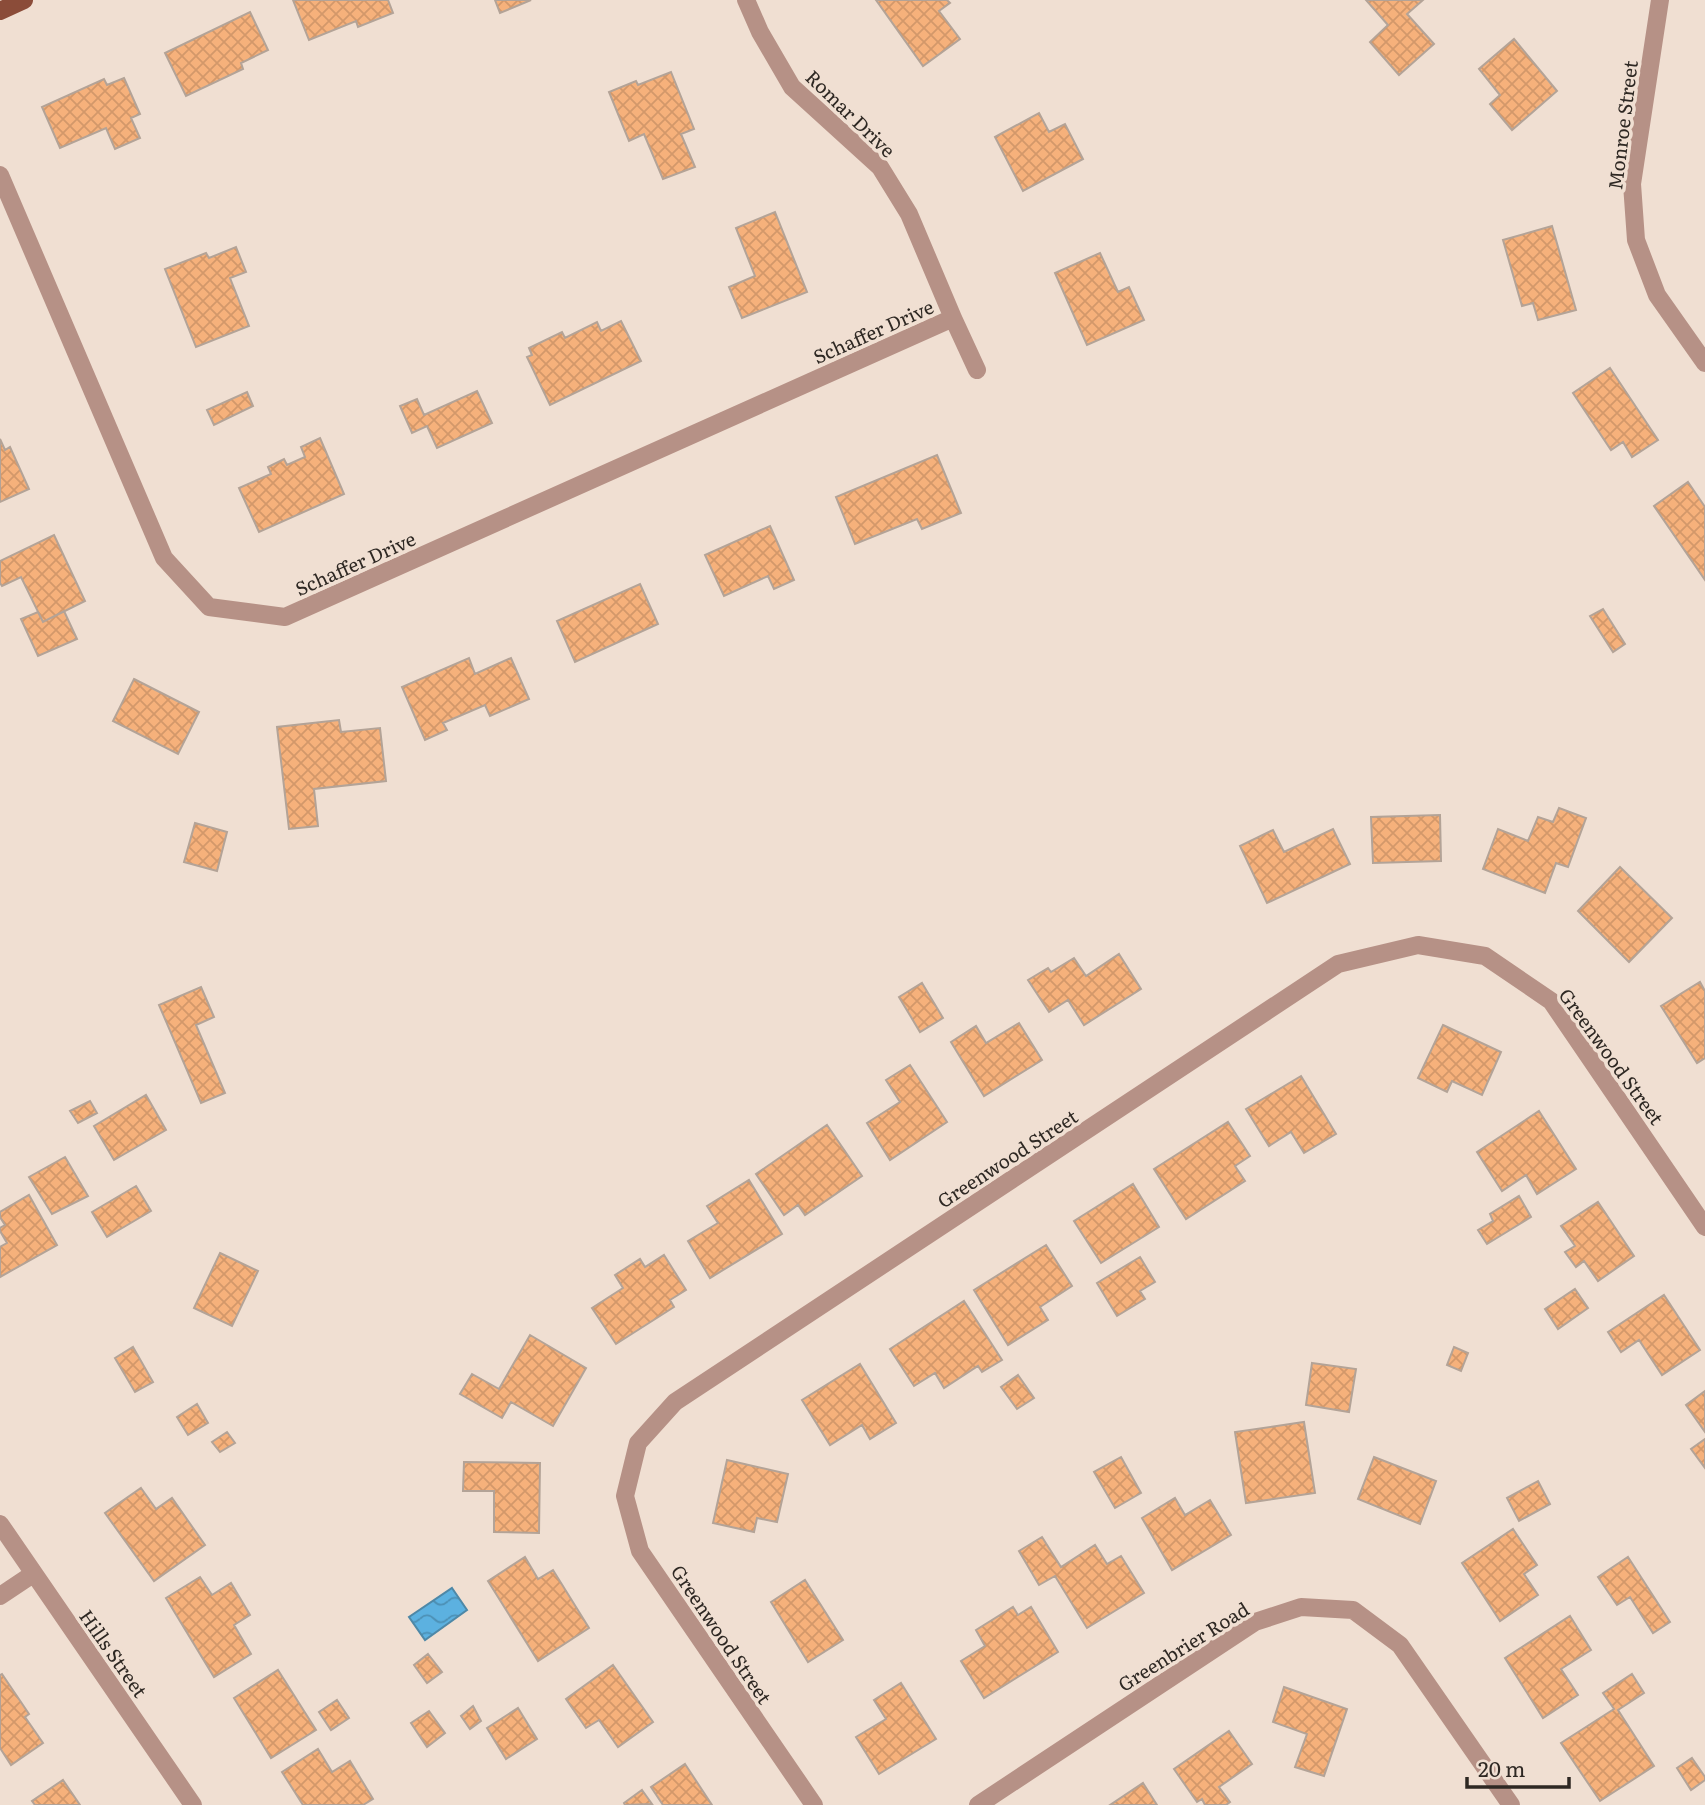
<svg xmlns="http://www.w3.org/2000/svg" width="1705" height="1805" font-family="Literata,serif">
<style>
.water{fill:url(#water-waves);stroke:#4e88a7;stroke-width:2}
.building{fill:url(#building-cross-hatch);stroke:#b3a397;stroke-width:2}
.lines{fill:none;stroke-linecap:round;stroke-linejoin:round}
.minor{stroke:#b69186;stroke-width:18}
.major{stroke:#8b4c39;stroke-width:18}
.labels{text-anchor:middle;dominant-baseline:central;stroke-width:7;stroke-linejoin:round;paint-order:stroke}
.street-label{font-size:19px;fill:#2e2823;stroke:#f0dfd2}
</style>
<defs>
<pattern id="water-waves" width="16" height="10" patternUnits="userSpaceOnUse" patternTransform="scale(1.75)"><rect width="16" height="10" fill="#5cb1e0"/><path d="M0 5q4-4 8 0t8 0" fill="none" stroke="#4c90b5"/></pattern>
<pattern id="building-cross-hatch" width="8" height="8" patternUnits="userSpaceOnUse" patternTransform="scale(1.75)"><rect width="8" height="8" fill="#f6b17b"/><path d="M0 0l8 8M0 8l8-8" fill="none" stroke="#d3986a"/></pattern>
</defs>
<rect width="100%" height="100%" fill="#f0dfd2"/>
<!-- water -->
<path class="water" d="M452 1588 467 1610 425 1640 409 1617Z"/>
<!-- building -->
<path class="building" d="M293 0H388L393 13 358 27 356 21 309 40Z
M495 0H531L500 13Z
M876 0H947L950 3 939 11 960 39 923 66Z
M1366 0H1423L1407 14 1434 44 1399 75 1370 42 1388 25Z
M250 12 268 50 241 63 243 69 186 96 165 53Z
M1514 39 1557 91 1512 130 1490 104 1500 95 1479 69Z
M671 72 694 129 681 134 695 167 663 179 644 134 629 141 609 92 636 81 638 85Z
M124 78 140 114 131 118 140 138 115 149 106 128 60 148 42 107 104 79 107 85Z
M1039 113 1049 132 1065 124 1083 159 1023 191 995 137Z
M775 212 807 292 742 318 729 287 755 276 736 228Z
M1552 226 1576 310 1538 320 1533 303 1522 306 1503 240Z
M236 247 246 272 230 278 249 326 196 347 165 269 206 253 209 258Z
M1100 253 1118 292 1129 287 1144 320 1087 345 1055 273Z
M621 321 641 361 550 405 527 357 532 355 529 348 562 332 565 338 597 322 601 331Z
M1610 368 1658 440 1632 457 1623 442 1611 450 1573 393Z
M477 391 492 423 437 448 427 426 412 433 400 406 417 399 424 415Z
M247 392 253 406 214 425 207 410Z
M320 438 344 494 259 532 239 488 271 474 268 467 284 459 287 465 305 457 301 447Z
M0 439 5 450 10 447 29 489 0 502Z
M937 455 961 513 922 529 917 519 855 544 836 497Z
M1688 482 1705 507V580L1654 506Z
M770 526 794 580 774 589 768 576 724 596 705 555Z
M54 535 85 601 43 622 21 577 2 586 0 583V561Z
M640 584 658 624 575 662 557 621Z
M1603 609 1625 644 1613 652 1590 616Z
M64 611 77 639 38 656 21 619 38 612 43 622Z
M469 658 475 674 511 658 529 699 490 716 485 705 443 723 447 730 425 740 402 687Z
M134 679 199 712 178 754 113 721Z
M339 720 341 732 380 728 386 781 314 789 318 826 289 829 277 727Z
M1559 808 1586 818 1568 867 1556 863 1545 893 1483 869 1498 829 1528 841 1538 817 1553 822Z
M1440 815 1441 861 1373 863 1371 817Z
M195 823 227 832 217 871 184 862Z
M1333 829 1350 864 1267 903 1240 846 1273 830 1284 852Z
M1620 867 1672 918 1629 962 1578 911Z
M1119 954 1141 989 1084 1025 1068 1000 1049 1012 1028 980 1048 968 1051 972 1074 958 1086 976Z
M1700 982 1705 991V1058L1697 1063 1661 1006Z
M922 983 943 1018 920 1032 899 997Z
M201 987 214 1017 196 1025 225 1093 201 1103 159 1005Z
M1019 1023 1042 1060 984 1096 951 1042 976 1026 986 1043Z
M1443 1025 1501 1052 1482 1095 1452 1081 1447 1092 1418 1078Z
M910 1065 947 1122 890 1160 867 1123 900 1102 886 1080Z
M1301 1076 1336 1134 1304 1153 1291 1132 1269 1146 1246 1109Z
M146 1095 166 1130 114 1160 94 1126Z
M90 1101 97 1113 78 1123 70 1111Z
M1539 1111 1576 1169 1537 1194 1526 1175 1502 1191 1477 1152Z
M1228 1122 1250 1156 1235 1166 1245 1181 1186 1219 1154 1169Z
M827 1125 862 1176 805 1215 798 1205 784 1215 756 1174Z
M65 1157 88 1196 52 1214 29 1177Z
M749 1180 782 1234 710 1278 688 1241 718 1223 707 1206Z
M1133 1184 1159 1227 1101 1263 1074 1221Z
M136 1186 151 1211 107 1237 92 1212Z
M29 1195 57 1245 0 1277V1247L7 1243 0 1231V1228L5 1225 0 1217V1212Z
M1519 1196 1531 1217 1487 1244 1478 1230 1493 1221 1490 1214Z
M1598 1202 1634 1256 1598 1281 1584 1261 1576 1267 1565 1252 1575 1246 1561 1226Z
M1046 1245 1072 1286 1040 1307 1048 1320 1008 1345 974 1290Z
M220 1253 258 1271 232 1326 194 1308Z
M664 1255 686 1290 670 1300 674 1307 616 1344 592 1308 623 1288 615 1275 640 1259 645 1267Z
M1140 1257 1155 1282 1140 1291 1145 1299 1117 1316 1097 1283Z
M1575 1289 1588 1308 1558 1329 1545 1309Z
M1664 1295 1700 1350 1662 1375 1639 1340 1621 1352 1608 1332Z
M964 1301 1002 1360 982 1372 978 1366 944 1388 935 1373 914 1386 890 1349Z
M530 1335 586 1368 553 1426 511 1402 502 1418 460 1394 472 1374 499 1389Z
M133 1347 153 1382 135 1392 115 1358Z
M1454 1347 1468 1353 1461 1371 1447 1365Z
M1312 1363 1356 1369 1349 1412 1306 1405Z
M860 1364 896 1423 870 1439 862 1425 830 1445 802 1400Z
M1018 1375 1034 1398 1017 1409 1001 1387Z
M1705 1391V1432L1686 1405Z
M197 1404 208 1423 188 1435 177 1417Z
M1304 1422 1315 1493 1246 1503 1235 1432Z
M227 1432 235 1443 220 1452 212 1442Z
M1705 1439V1468L1691 1449Z
M1121 1457 1141 1493 1115 1508 1094 1472Z
M1374 1457 1436 1481 1420 1524 1358 1499Z
M727 1460 788 1474 777 1522 757 1518 754 1532 713 1523Z
M464 1462 540 1463 539 1533 494 1532V1491H463Z
M1538 1481 1550 1504 1519 1521 1507 1498Z
M141 1488 156 1509 172 1498 205 1545 154 1581 105 1513Z
M1175 1498 1185 1515 1210 1500 1231 1535 1172 1570 1142 1518Z
M1513 1529 1537 1565 1524 1574 1538 1595 1500 1621 1462 1563Z
M1042 1537 1061 1567 1095 1545 1107 1564 1121 1556 1144 1593 1087 1628 1055 1576 1039 1585 1019 1551Z
M525 1557 538 1579 553 1570 589 1628 538 1661 488 1581Z
M1628 1557 1670 1622 1653 1633 1630 1597 1617 1605 1598 1577Z
M200 1577 212 1595 231 1583 250 1615 234 1625 251 1654 214 1677 166 1598Z
M805 1580 843 1640 808 1662 771 1602Z
M1013 1607 1018 1615 1031 1607 1058 1652 984 1698 961 1661 985 1646 976 1630Z
M1570 1616 1591 1650 1561 1669 1578 1695 1543 1718 1505 1658Z
M428 1654 442 1672 427 1683 414 1665Z
M613 1665 653 1722 618 1747 599 1720 586 1728 566 1699Z
M278 1670 316 1730 271 1758 234 1698Z
M2 1674 29 1714 25 1717 43 1743 11 1765 0 1748V1675Z
M1632 1674 1644 1693 1618 1710 1654 1766 1600 1801 1561 1743 1614 1709 1603 1693Z
M901 1683 936 1739 879 1774 856 1737 886 1719 874 1700Z
M1284 1687 1347 1709 1324 1776 1295 1767 1307 1734 1273 1722Z
M337 1700 349 1718 331 1730 319 1712Z
M473 1706 481 1721 470 1729 461 1716Z
M518 1708 537 1739 506 1759 487 1728Z
M429 1711 445 1733 427 1747 411 1723Z
M1229 1731 1252 1764 1219 1787 1230 1802 1226 1805H1205L1202 1799 1197 1802 1174 1769Z
M318 1749 332 1772 350 1761 373 1799 363 1805H303L282 1772Z
M1692 1758 1705 1777V1780L1691 1790 1677 1768Z
M685 1764 712 1805H663L651 1787Z
M63 1780 80 1805H35L32 1801Z
M1143 1783 1157 1805H1110Z
M642 1790 652 1804 625 1805 624 1803Z"/>
<g class="lines">
<!-- minor -->
<path class="minor" d="M746 0 760 32 792 87 880 167 909 214 953 318 977 370
M1660 0 1632 184 1636 240 1657 295 1705 363
M0 175 164 558 209 607 285 617 953 318
M0 1524 193 1805
M0 1596 33 1574
M814 1805 640 1551 625 1496 638 1443 675 1402 1338 964 1418 945 1485 956 1551 1001 1705 1227
M978 1805 1255 1622 1301 1607 1353 1610 1400 1645 1511 1805"/>
<!-- major -->
<path class="major" d="M0 11 24 0"/>
</g>
<g class="labels">
<!-- street labels -->
<g class="street-label">
<text transform="translate(851 113) rotate(44)">Romar Drive</text>
<text transform="translate(1622 125) rotate(-83)">Monroe Street</text>
<text transform="translate(873 331) rotate(-24)">Schaffer Drive</text>
<text transform="translate(355 563) rotate(-24)">Schaffer Drive</text>
<text transform="translate(1612 1056) rotate(54)">Greenwood Street</text>
<text transform="translate(1007 1158) rotate(-33)">Greenwood Street</text>
<text transform="translate(722 1634) rotate(56)">Greenwood Street</text>
<text transform="translate(1183 1646) rotate(-32)">Greenbrier Road</text>
<text transform="translate(114 1653) rotate(55)">Hills Street</text>
</g>
</g>
<!-- scale -->
<path d="M1467 1777v10h102v-10" fill="none" stroke="#2e2823" stroke-width="3.5"/>
<text x="1478" y="1777" font-size="21" fill="#2e2823" stroke="#f0dfd2" stroke-width="5" paint-order="stroke">20 m</text>
</svg>
